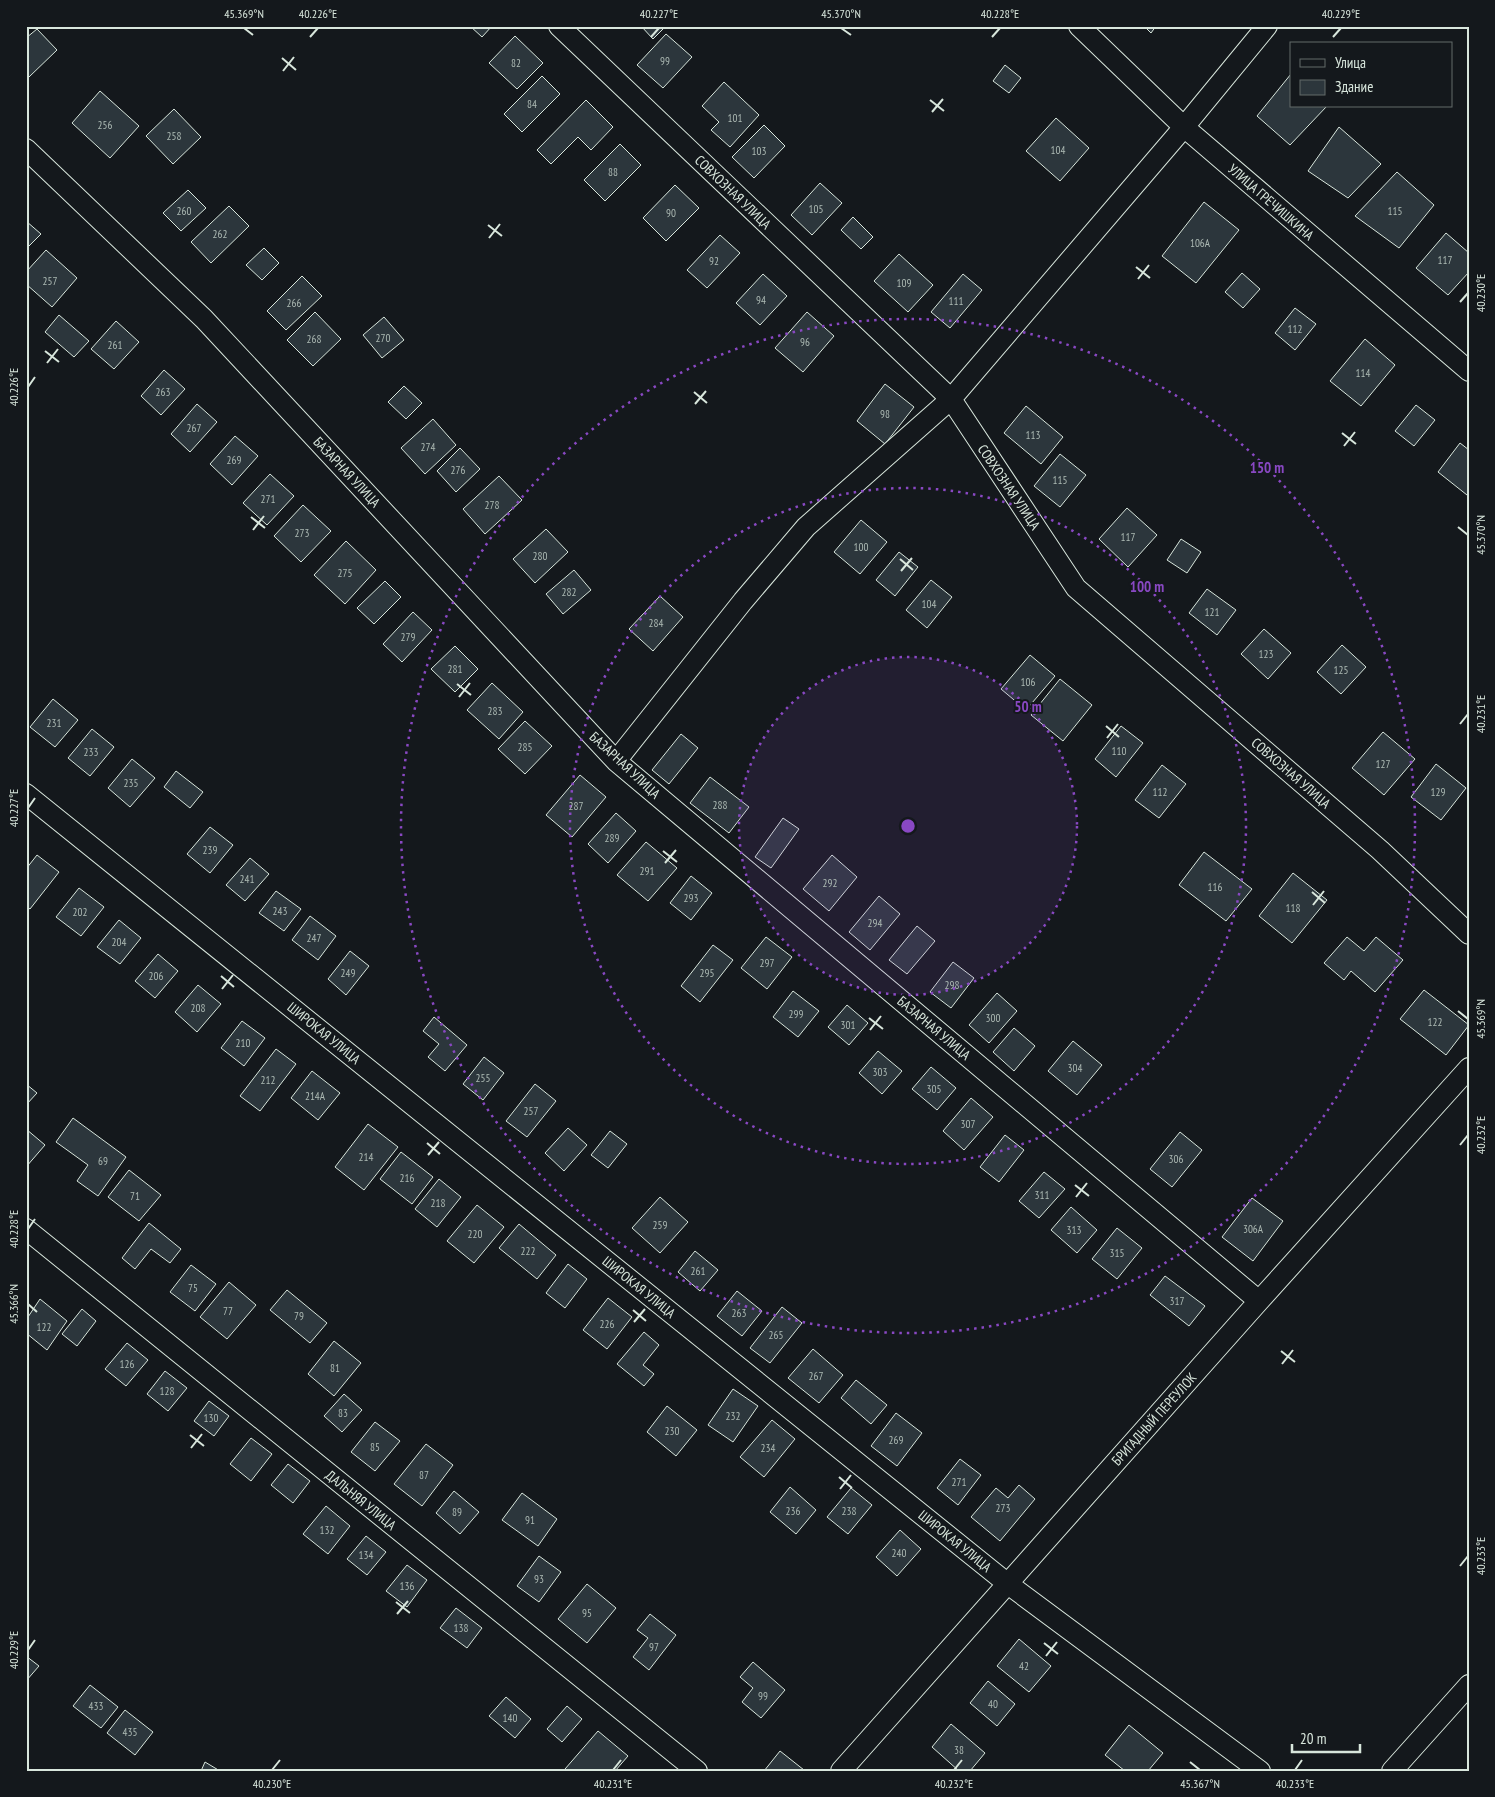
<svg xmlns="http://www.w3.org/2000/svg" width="1495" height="1797" font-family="'PT Sans Narrow',sans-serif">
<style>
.building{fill:#2c363c;stroke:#d8e6dc}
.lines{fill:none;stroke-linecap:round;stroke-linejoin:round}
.minor-casing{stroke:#d8e6dc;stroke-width:22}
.minor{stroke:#14181c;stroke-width:20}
.ticks{fill:none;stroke:#d8e6dc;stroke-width:2}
.ring{fill:none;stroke:#8948c3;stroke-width:2.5;stroke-dasharray:2.5 5}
.labels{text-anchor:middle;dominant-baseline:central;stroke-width:4;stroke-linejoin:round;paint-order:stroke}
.number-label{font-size:11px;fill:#adbab4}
.street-label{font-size:14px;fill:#d8e6dc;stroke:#14181c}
.centre{fill:#8948c3;stroke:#14181c;stroke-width:2.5}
.ring-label{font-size:15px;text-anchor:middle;font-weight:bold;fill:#8948c3;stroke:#14181c;stroke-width:4;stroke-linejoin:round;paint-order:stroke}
.neatline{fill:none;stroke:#d8e6dc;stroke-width:2}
.ticks-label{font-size:12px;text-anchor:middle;fill:#d8e6dc}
</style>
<rect width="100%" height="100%" fill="#14181c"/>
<!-- building -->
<path class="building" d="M470 26H492L482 37Z
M641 26H666L653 39Z
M1144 26H1156L1151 33Z
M37 29 57 50 29 77 26 74V38Z
M666 34 692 57 663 88 637 65Z
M515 36 543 63 517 89 489 63Z
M1005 65 1021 78 1009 93 993 81Z
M1291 74V106H1327L1290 145 1257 116Z
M542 76 560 94 522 132 504 114Z
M724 82 759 115 730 147 711 130 719 122 702 106Z
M100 91 139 126 110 158 72 123Z
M586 100 613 127 591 150 578 137 551 164 537 150Z
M174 109 201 137 173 164 146 136Z
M1056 118 1089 148 1060 181 1026 151Z
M764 125 785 146 754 178 732 157Z
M1339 127 1381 164 1348 198 1308 171Z
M620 144 641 165 605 201 584 180Z
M1397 172 1434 205 1399 248 1355 216Z
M820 183 842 203 812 235 791 215Z
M675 185 699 208 666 241 643 218Z
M188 190 206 208 181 231 163 213Z
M1204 202 1239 230 1196 283 1162 256Z
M229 206 249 226 211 263 191 242Z
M853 217 873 237 861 249 841 230Z
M26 221 41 234 26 249Z
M1446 233 1469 253V272L1448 295 1416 268Z
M720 235 740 253 707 288 687 270Z
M264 248 279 263 262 280 246 265Z
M46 250 77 278 52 307 26 284V272Z
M899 254 933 285 908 312 874 281Z
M1242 273 1260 289 1243 308 1225 292Z
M763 274 787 296 760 325 736 303Z
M963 274 982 290 950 328 931 312Z
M302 276 322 296 286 330 267 311Z
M1295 308 1316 324 1295 350 1275 333Z
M315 312 341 339 313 366 287 340Z
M807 312 834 336 803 372 775 348Z
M59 315 89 341 74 357 45 332Z
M384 317 404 340 382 358 363 335Z
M116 321 139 342 114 369 91 349Z
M1365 339 1395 365 1361 406 1330 381Z
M164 370 185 389 161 415 141 396Z
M885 384 914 407 885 444 857 421Z
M404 386 422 403 406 419 388 402Z
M197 404 217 422 190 452 171 434Z
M1416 405 1435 420 1414 446 1395 431Z
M1026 406 1063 437 1041 464 1004 433Z
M433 419 456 445 425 474 401 448Z
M235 436 258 456 232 485 210 464Z
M1460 443 1469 450V493L1467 495 1438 472Z
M460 448 480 469 456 492 437 471Z
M1060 454 1086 475 1060 507 1034 486Z
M270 474 294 496 267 525 243 503Z
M499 476 522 500 485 534 463 509Z
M303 505 331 531 301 562 274 536Z
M1127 508 1157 535 1128 567 1099 539Z
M861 520 887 542 860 574 834 552Z
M546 529 568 552 535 583 513 559Z
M1181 539 1201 552 1187 573 1167 560Z
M346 541 376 570 345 604 314 575Z
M899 552 918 567 895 596 876 580Z
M574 570 591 590 563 614 546 594Z
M931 580 952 597 927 628 906 610Z
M385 581 401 597 374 624 357 608Z
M1207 589 1236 610 1217 635 1189 613Z
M660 596 683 617 653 651 629 629Z
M413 612 432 630 402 662 383 644Z
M1264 629 1291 653 1268 679 1241 654Z
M1342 645 1366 667 1341 694 1317 672Z
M455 646 478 669 455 692 431 669Z
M1030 655 1055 676 1026 710 1001 689Z
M1060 679 1092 705 1063 741 1031 715Z
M492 683 523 712 499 739 467 710Z
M53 699 78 720 55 747 30 727Z
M525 721 552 746 525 774 498 749Z
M1121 726 1143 743 1116 777 1095 759Z
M92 729 114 747 90 776 68 758Z
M1383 732 1415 759 1384 795 1352 768Z
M681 734 698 748 669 784 652 770Z
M132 759 155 778 130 807 108 788Z
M1436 764 1466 788 1441 820 1411 797Z
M1162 765 1186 784 1159 818 1135 800Z
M176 771 203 792 190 808 164 787Z
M580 775 606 797 572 837 546 815Z
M710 777 749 807 729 833 690 803Z
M616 813 636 831 608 863 588 844Z
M783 818 799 829 771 868 755 857Z
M210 827 233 845 210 873 187 854Z
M646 842 677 868 648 901 617 875Z
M1204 852 1252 889 1226 921 1179 885Z
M37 855 59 872 30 909 26 906V869Z
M832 855 857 877 829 911 803 889Z
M250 858 269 874 245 901 226 885Z
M1293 873 1327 900 1292 943 1259 916Z
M691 876 712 893 691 920 670 903Z
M79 888 104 907 81 936 56 917Z
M276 891 301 909 284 931 259 913Z
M879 896 900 914 870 950 849 932Z
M310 916 336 936 318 960 292 940Z
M119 920 141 938 120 964 97 947Z
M917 926 935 941 907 974 889 960Z
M766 937 792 957 767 989 741 968Z
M1347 937 1364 951 1376 937 1403 960 1375 992 1351 971 1344 980 1324 963Z
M713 945 733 960 700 1002 681 986Z
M350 951 369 966 346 995 328 979Z
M158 954 178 971 155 998 135 981Z
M953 962 974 978 951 1008 930 992Z
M198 985 221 1004 197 1032 175 1012Z
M1424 990 1469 1025 1446 1055 1400 1019Z
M793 991 819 1011 798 1037 773 1017Z
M997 993 1017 1011 989 1043 969 1025Z
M847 1005 868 1023 849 1045 828 1027Z
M434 1017 467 1045 445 1071 428 1057 439 1044 423 1031Z
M242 1021 265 1038 244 1066 221 1048Z
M1014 1028 1035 1046 1014 1071 993 1052Z
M1073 1041 1102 1065 1077 1095 1048 1071Z
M276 1049 296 1064 260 1111 240 1096Z
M878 1051 902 1071 882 1094 859 1073Z
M484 1057 504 1073 483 1100 463 1084Z
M931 1067 956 1088 937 1110 912 1089Z
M312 1071 340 1093 318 1120 291 1098Z
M26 1084 37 1093 26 1105Z
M535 1084 556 1101 527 1137 506 1121Z
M971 1098 993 1117 964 1150 943 1131Z
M73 1118 126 1157 98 1196 77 1181 88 1165 56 1142Z
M368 1124 398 1147 364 1190 335 1167Z
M568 1128 587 1145 564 1171 545 1153Z
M26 1129 45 1145 26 1167Z
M610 1131 627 1144 608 1168 591 1155Z
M1180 1132 1202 1150 1172 1187 1150 1169Z
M1005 1135 1024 1150 999 1182 980 1167Z
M401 1152 433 1177 412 1204 380 1179Z
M129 1170 161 1195 139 1221 108 1197Z
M1044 1172 1065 1189 1039 1218 1019 1201Z
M439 1179 461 1197 437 1227 415 1209Z
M660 1197 688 1222 660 1253 632 1228Z
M1252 1198 1283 1221 1253 1261 1222 1237Z
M477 1205 504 1227 474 1263 447 1241Z
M1071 1207 1097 1230 1077 1253 1051 1230Z
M149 1223 181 1249 170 1263 151 1249 135 1269 122 1258Z
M519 1224 556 1255 537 1279 499 1248Z
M1117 1228 1142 1248 1117 1279 1092 1259Z
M695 1251 718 1270 700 1291 678 1272Z
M568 1264 587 1279 565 1308 546 1293Z
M191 1265 216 1284 195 1311 170 1292Z
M1165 1276 1205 1306 1189 1326 1150 1295Z
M229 1282 256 1305 227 1339 200 1317Z
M287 1290 327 1323 310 1343 270 1310Z
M737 1291 762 1311 742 1336 717 1316Z
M608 1298 632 1317 607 1349 583 1330Z
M40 1299 67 1321 47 1350 26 1333V1320Z
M782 1307 802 1323 770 1363 750 1348Z
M82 1309 96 1321 77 1346 62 1334Z
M644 1332 659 1345 643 1365 654 1374 644 1386 617 1364Z
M334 1341 361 1363 334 1396 308 1374Z
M127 1343 148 1360 126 1386 105 1369Z
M813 1349 843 1375 819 1403 788 1378Z
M165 1371 187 1388 168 1411 147 1394Z
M856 1380 887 1405 871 1424 841 1398Z
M733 1389 758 1406 733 1442 708 1425Z
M344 1394 362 1410 342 1432 324 1416Z
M209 1401 229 1416 214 1436 194 1421Z
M667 1406 697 1430 676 1456 647 1432Z
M896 1413 922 1433 897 1466 871 1446Z
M772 1420 795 1439 764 1477 740 1457Z
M375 1422 400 1441 375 1471 351 1452Z
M251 1438 272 1454 251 1481 230 1464Z
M426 1444 453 1465 422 1506 394 1484Z
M960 1459 981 1475 958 1505 937 1488Z
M288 1464 310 1481 293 1503 271 1485Z
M1019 1485 1035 1499 1000 1541 971 1517 996 1488 1008 1498Z
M790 1487 816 1510 796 1534 770 1512Z
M851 1488 872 1505 848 1534 827 1517Z
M454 1491 479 1512 460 1534 436 1513Z
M522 1493 557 1519 538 1546 502 1520Z
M326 1506 350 1526 328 1554 303 1534Z
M900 1530 921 1549 897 1576 876 1557Z
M366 1536 386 1552 367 1575 347 1559Z
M539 1556 561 1572 539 1602 517 1586Z
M407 1565 427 1580 407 1607 386 1591Z
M587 1584 616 1608 587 1643 558 1619Z
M456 1608 482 1628 467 1648 440 1628Z
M650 1614 676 1635 649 1670 633 1657 648 1638 637 1630Z
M1019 1639 1051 1666 1029 1692 997 1666Z
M26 1656 39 1666 26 1681Z
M753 1662 785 1690 761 1718 742 1702 753 1688 740 1677Z
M988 1681 1015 1704 997 1726 970 1703Z
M90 1685 118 1707 101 1728 73 1706Z
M506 1697 531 1719 515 1738 489 1716Z
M567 1706 582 1719 562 1742 547 1729Z
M125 1710 153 1732 135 1755 107 1733Z
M951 1724 985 1753 970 1771H959L932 1747Z
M1129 1725 1163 1753 1148 1771H1125L1105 1755Z
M598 1731 628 1756 615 1771H568L565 1769Z
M780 1751 804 1770 803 1771H764Z
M205 1762 220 1771H201Z"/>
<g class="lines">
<!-- minor casing -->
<g class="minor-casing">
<path id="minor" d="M559 26 951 399 1076 588 1380 850 1469 934
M1079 26 1184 127 1469 371
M26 149 204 319 616 761 1259 1301
M616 761 743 601 806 527 951 399 1184 127 1267 26
M26 794 1008 1584 1260 1771
M26 1229 697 1771
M841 1771 1259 1301 1469 1068
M1392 1771 1469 1685"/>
</g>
<!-- minor -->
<use href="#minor" class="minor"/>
</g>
<!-- ticks -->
<path class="ticks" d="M244 28 253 35M841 28 851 35M310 37 318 28M651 37 659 28M992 37 1000 28M1333 37 1341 28M282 58 296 70M283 71 294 57M930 100 944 111M932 112 943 99M488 225 502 236M489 238 500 224M1136 267 1150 278M1138 279 1149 265M1460 302 1468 293M45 351 59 362M47 363 58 349M28 387 35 377M694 392 707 403M695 404 706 391M1342 433 1356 444M1344 446 1355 432M251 517 265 528M1458 527 1468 535M253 530 264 516M900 559 913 570M901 571 912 558M457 684 471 695M459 697 470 683M1460 724 1468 714M1106 726 1119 737M1107 738 1118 724M28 808 35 798M663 851 677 862M665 863 676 850M1312 892 1325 903M1313 905 1324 891M221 976 234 987M222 989 233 975M1458 1011 1468 1019M869 1018 883 1029M870 1030 881 1016M427 1143 440 1154M1460 1145 1468 1135M428 1155 439 1142M1075 1185 1089 1196M1076 1197 1087 1183M28 1229 35 1219M28 1304 37 1312M633 1310 646 1321M634 1322 645 1309M1281 1351 1295 1362M1282 1364 1293 1350M190 1435 204 1446M191 1448 202 1434M839 1477 852 1488M840 1489 851 1475M1460 1566 1468 1556M396 1602 410 1613M397 1614 408 1601M1044 1643 1058 1654M28 1650 35 1640M1046 1656 1057 1642M1190 1762 1200 1770M272 1770 280 1760M613 1770 621 1760M954 1770 962 1760M1295 1770 1302 1760"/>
<!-- distance rings -->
<circle cx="908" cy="826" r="169" fill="#8948c3" fill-opacity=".12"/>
<g class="ring">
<circle cx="908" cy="826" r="169"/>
<circle cx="908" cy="826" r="338"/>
<circle cx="908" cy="826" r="507"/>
</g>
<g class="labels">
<!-- number labels -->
<g class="number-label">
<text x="665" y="61">99</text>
<text x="516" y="63">82</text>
<text x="532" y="104">84</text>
<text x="735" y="118">101</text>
<text x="105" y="125">256</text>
<text x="174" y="136">258</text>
<text x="1058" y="150">104</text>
<text x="759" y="151">103</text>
<text x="613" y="172">88</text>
<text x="816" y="209">105</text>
<text x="184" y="211">260</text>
<text x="1395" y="211">115</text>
<text x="671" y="213">90</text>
<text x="220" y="234">262</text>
<text x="1200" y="243">106А</text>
<text x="1445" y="260">117</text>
<text x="714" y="261">92</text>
<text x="50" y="281">257</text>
<text x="904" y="283">109</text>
<text x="761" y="300">94</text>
<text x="956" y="301">111</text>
<text x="294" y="303">266</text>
<text x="1295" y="329">112</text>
<text x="383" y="338">270</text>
<text x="314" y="339">268</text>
<text x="805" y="342">96</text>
<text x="115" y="345">261</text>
<text x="1363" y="373">114</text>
<text x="163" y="392">263</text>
<text x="885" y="414">98</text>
<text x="194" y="428">267</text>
<text x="1033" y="435">113</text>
<text x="428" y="447">274</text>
<text x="234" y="460">269</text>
<text x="458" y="470">276</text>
<text x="1060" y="480">115</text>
<text x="268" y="499">271</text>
<text x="492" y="505">278</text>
<text x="302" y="533">273</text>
<text x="1128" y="537">117</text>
<text x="861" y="547">100</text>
<text x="540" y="556">280</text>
<text x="345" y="573">275</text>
<text x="569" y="592">282</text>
<text x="929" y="604">104</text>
<text x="1212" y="612">121</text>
<text x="656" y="623">284</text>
<text x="408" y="637">279</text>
<text x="1266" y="654">123</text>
<text x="455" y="669">281</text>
<text x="1341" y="670">125</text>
<text x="1028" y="682">106</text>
<text x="495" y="711">283</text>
<text x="54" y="723">231</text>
<text x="525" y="747">285</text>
<text x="1119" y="751">110</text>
<text x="91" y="752">233</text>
<text x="1383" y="764">127</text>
<text x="131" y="783">235</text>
<text x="1160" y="792">112</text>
<text x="1438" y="792">129</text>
<text x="720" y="805">288</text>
<text x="576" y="806">287</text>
<text x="612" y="838">289</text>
<text x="210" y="850">239</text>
<text x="647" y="871">291</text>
<text x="247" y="879">241</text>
<text x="830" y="883">292</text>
<text x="1215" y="887">116</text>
<text x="691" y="898">293</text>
<text x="1293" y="908">118</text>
<text x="280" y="911">243</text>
<text x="80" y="912">202</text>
<text x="875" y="923">294</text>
<text x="314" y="938">247</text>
<text x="119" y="942">204</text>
<text x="767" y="963">297</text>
<text x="348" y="973">249</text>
<text x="707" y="973">295</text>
<text x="156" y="976">206</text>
<text x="952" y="985">298</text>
<text x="198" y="1008">208</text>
<text x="796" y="1014">299</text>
<text x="993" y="1018">300</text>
<text x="1435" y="1022">122</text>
<text x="848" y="1025">301</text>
<text x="243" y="1043">210</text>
<text x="1075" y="1068">304</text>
<text x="880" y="1072">303</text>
<text x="483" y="1078">255</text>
<text x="268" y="1080">212</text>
<text x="934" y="1089">305</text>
<text x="315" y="1096">214А</text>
<text x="531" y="1111">257</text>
<text x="968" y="1124">307</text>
<text x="366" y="1157">214</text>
<text x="1176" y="1159">306</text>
<text x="103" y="1161">69</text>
<text x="407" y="1178">216</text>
<text x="1042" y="1195">311</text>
<text x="135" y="1196">71</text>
<text x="438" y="1203">218</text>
<text x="660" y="1225">259</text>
<text x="1253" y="1229">306А</text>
<text x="1074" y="1230">313</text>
<text x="475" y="1234">220</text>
<text x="528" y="1251">222</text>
<text x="1117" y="1253">315</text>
<text x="698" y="1271">261</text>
<text x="193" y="1288">75</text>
<text x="1177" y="1301">317</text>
<text x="228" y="1311">77</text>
<text x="739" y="1313">263</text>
<text x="299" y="1316">79</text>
<text x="607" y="1324">226</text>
<text x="44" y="1327">122</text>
<text x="776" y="1335">265</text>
<text x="127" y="1364">126</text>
<text x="335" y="1368">81</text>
<text x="816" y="1376">267</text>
<text x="167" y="1391">128</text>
<text x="343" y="1413">83</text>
<text x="733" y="1416">232</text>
<text x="211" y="1418">130</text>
<text x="672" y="1431">230</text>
<text x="896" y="1440">269</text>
<text x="375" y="1447">85</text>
<text x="768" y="1448">234</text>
<text x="424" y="1475">87</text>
<text x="959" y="1482">271</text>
<text x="1003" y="1508">273</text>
<text x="793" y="1511">236</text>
<text x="849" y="1511">238</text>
<text x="457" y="1512">89</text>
<text x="530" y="1520">91</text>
<text x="327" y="1530">132</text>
<text x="899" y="1553">240</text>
<text x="366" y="1555">134</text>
<text x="539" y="1579">93</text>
<text x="407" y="1586">136</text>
<text x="587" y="1613">95</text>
<text x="461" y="1628">138</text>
<text x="654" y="1647">97</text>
<text x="1024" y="1666">42</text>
<text x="763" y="1696">99</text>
<text x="993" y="1704">40</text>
<text x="96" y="1706">433</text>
<text x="510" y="1718">140</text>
<text x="130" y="1732">435</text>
<text x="959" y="1750">38</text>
</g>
<!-- street labels -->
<g class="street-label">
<text transform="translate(733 192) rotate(44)">СОВХОЗНАЯ УЛИЦА</text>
<text transform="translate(1271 202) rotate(41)">УЛИЦА ГРЕЧИШКИНА</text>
<text transform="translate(347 472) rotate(47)">БАЗАРНАЯ УЛИЦА</text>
<text transform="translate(1009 487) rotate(56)">СОВХОЗНАЯ УЛИЦА</text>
<text transform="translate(625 765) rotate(43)">БАЗАРНАЯ УЛИЦА</text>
<text transform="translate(1291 773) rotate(41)">СОВХОЗНАЯ УЛИЦА</text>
<text transform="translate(934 1028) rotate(40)">БАЗАРНАЯ УЛИЦА</text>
<text transform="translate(324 1033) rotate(39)">ШИРОКАЯ УЛИЦА</text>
<text transform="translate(639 1287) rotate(39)">ШИРОКАЯ УЛИЦА</text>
<text transform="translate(1154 1419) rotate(-48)">БРИГАДНЫЙ ПЕРЕУЛОК</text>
<text transform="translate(361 1500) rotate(39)">ДАЛЬНЯЯ УЛИЦА</text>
<text transform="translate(955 1541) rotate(39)">ШИРОКАЯ УЛИЦА</text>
</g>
</g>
<circle cx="908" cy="826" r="8" class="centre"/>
<g class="ring-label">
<text x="1267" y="473">150 m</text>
<text x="1147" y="592">100 m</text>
<text x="1028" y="712">50 m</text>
</g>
<!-- border -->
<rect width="1495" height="1797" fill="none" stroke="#14181c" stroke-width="55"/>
<!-- legend -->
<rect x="1290" y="42" width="162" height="65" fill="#14181c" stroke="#626a69"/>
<rect x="1300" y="59" width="25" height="8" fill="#14181c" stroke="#626a69"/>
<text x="1335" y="68" font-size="15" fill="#d8e6dc">Улица</text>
<rect x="1300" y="80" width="25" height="15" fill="#2c363c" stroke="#626a69"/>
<text x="1335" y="92" font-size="15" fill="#d8e6dc">Здание</text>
<!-- scale -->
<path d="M1292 1744v8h68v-8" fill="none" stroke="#d8e6dc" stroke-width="2.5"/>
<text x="1300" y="1744" font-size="15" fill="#d8e6dc" stroke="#14181c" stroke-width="4" paint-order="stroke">20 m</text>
<rect x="28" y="28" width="1440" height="1742" class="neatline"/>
<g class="ticks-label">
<text x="244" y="18">45.369°N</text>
<text x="318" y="18">40.226°E</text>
<text x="659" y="18">40.227°E</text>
<text x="841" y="18">45.370°N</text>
<text x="1000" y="18">40.228°E</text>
<text x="1341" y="18">40.229°E</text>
<text transform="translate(1481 293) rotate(-90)" y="4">40.230°E</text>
<text transform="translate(14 387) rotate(-90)" y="4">40.226°E</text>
<text transform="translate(1481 535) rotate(-90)" y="4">45.370°N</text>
<text transform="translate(1481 714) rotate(-90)" y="4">40.231°E</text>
<text transform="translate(14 808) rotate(-90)" y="4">40.227°E</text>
<text transform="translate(1481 1019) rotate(-90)" y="4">45.369°N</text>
<text transform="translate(1481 1135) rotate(-90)" y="4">40.232°E</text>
<text transform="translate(14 1229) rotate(-90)" y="4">40.228°E</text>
<text transform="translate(14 1304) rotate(-90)" y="4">45.366°N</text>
<text transform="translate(1481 1556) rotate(-90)" y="4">40.233°E</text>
<text transform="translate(14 1650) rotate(-90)" y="4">40.229°E</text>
<text x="272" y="1788">40.230°E</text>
<text x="613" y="1788">40.231°E</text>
<text x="954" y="1788">40.232°E</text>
<text x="1200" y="1788">45.367°N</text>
<text x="1295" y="1788">40.233°E</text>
</g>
</svg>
